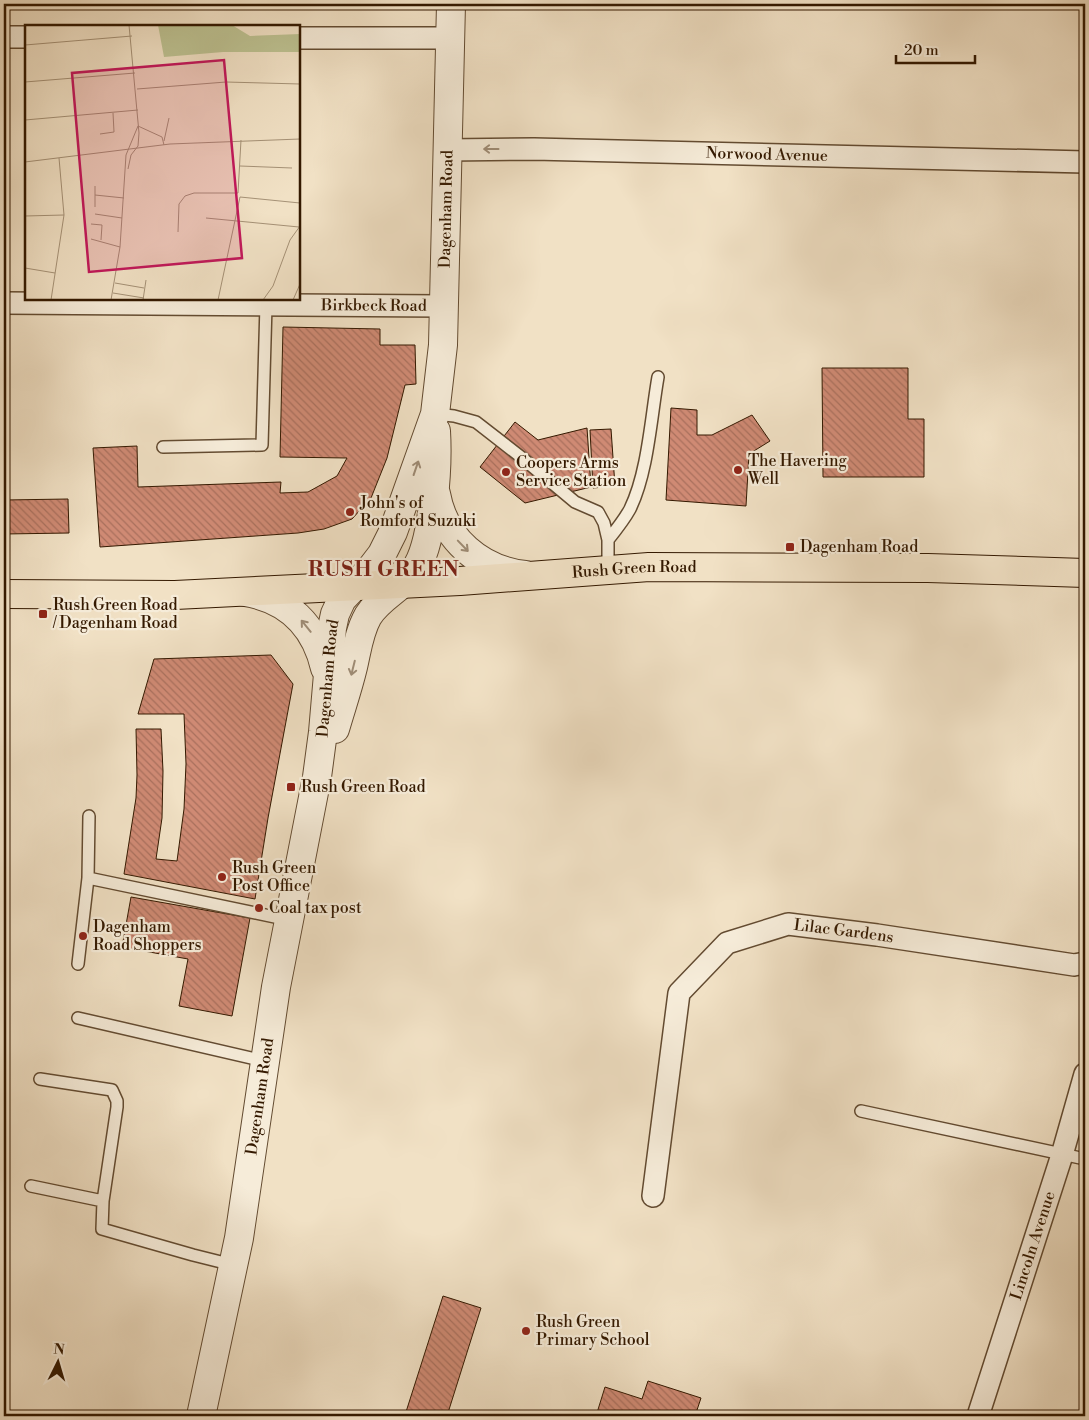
<svg xmlns="http://www.w3.org/2000/svg" width="1089" height="1420" font-family="'Libre Bodoni',serif">
<style>
.building{fill:url(#building-back-hatch);stroke:#341900}
.lines{fill:none;stroke-linecap:round;stroke-linejoin:round}
.service-casing{stroke:#634b31;stroke-width:14}
.minor-casing{stroke:#634b31;stroke-width:24}
.tertiary-casing{stroke:#634b31;stroke-width:30}
.primary-casing{stroke:#341900;stroke-width:30}
.service{stroke:#f6ecd9;stroke-width:11}
.minor{stroke:#f6ecd9;stroke-width:21}
.tertiary{stroke:#f6ecd9;stroke-width:28}
.primary{stroke:#f1e1c5;stroke-width:28}
.oneway{stroke:#9f8d77}
.poi-dot{fill:#8f2418;stroke:#f6ecd9;stroke-width:2}
.labels{text-anchor:middle;dominant-baseline:central;stroke-width:4.5;stroke-linejoin:round;paint-order:stroke}
.street-label{font-size:16px;fill:#341900;stroke:#f6ecd9}
.poi-label{font-size:16px;fill:#341900;stroke:#f6ecd9;text-anchor:start}
.district-label{font-size:21px;font-weight:bold;letter-spacing:1px;fill:#7a1f14;stroke:#f6ecd9}
.inset-road{fill:none;stroke:#a59176;stroke-width:1}
.view{fill:#c2185b;fill-opacity:0.15;stroke:#c2185b;stroke-width:2.5}
.inset-edge{fill:none;stroke:#341900;stroke-width:2.5}
</style>
<defs>
<pattern id="building-back-hatch" width="6" height="6" patternUnits="userSpaceOnUse" patternTransform="scale(1.25)"><rect width="6" height="6" fill="#cf8a74"/><path d="M-1 5l2 2M0 0l6 6M5-1l2 2" fill="none" stroke="#a9705d"/></pattern>
</defs>
<rect width="100%" height="100%" fill="#f1e1c5"/>
<filter id="stains"><feTurbulence type="fractalNoise" baseFrequency=".004" numOctaves="4"/><feColorMatrix values="0 0 0 0 .2 0 0 0 0 .09 0 0 0 0 .02 0 0 0 .5 -.17"/></filter>
<radialGradient id="worn" r=".72"><stop offset=".6" stop-color="#630" stop-opacity="0"/><stop offset="1" stop-color="#630" stop-opacity=".3"/></radialGradient>
<!-- building -->
<path class="building" d="M283 327 380 329V345H415L416 384 405 385 387 458 371 498 352 519 324 529 298 533 100 547 93 448 137 446 138 487 281 482 280 493 308 492 337 476 347 458 280 457Z
M822 368H908V419H924V477H823Z
M671 408 697 410V435H712L752 415 770 441 749 454 746 506 666 500Z
M515 422 538 440 587 428 591 487 525 503 480 467Z
M611 429 615 486 593 488 590 430Z
M68 499 69 533 4 534V500Z
M271 655 293 684 268 818 255 899 124 874 136 798 137 775 136 729H161L163 771 162 818 156 859 177 861 184 809 186 764 184 714H138L154 659Z
M131 897 250 918 232 1016 179 1006 188 959 122 947Z
M443 1296 481 1308 447 1416H411L405 1415Z
M648 1381 701 1398 695 1416H596L605 1387 642 1399Z
M255 1412 293 1414V1416H255Z"/>
<g class="lines">
<!-- service casing -->
<g class="service-casing">
<path id="service" d="M435 414 454 416 476 422 521 457 575 502 598 512 604 523 608 540V569
M163 447 262 445 266 305
M608 540C616 530 624 520 630 509 648 472 651 417 658 377
M88 878 289 920
M78 964 88 878 89 816
M78 1018 264 1061
M40 1079 112 1090 117 1101V1107L103 1201
M861 1111 1085 1159
M31 1186 103 1201 102 1229 193 1255 233 1265"/>
</g>
<!-- minor casing -->
<g class="minor-casing">
<g id="minor">
<path d="M4 37H26"/>
<path d="M299 38H450"/>
<path id="s1" d="M448 150 534 149 1085 162"/>
<path id="s2" d="M4 303 443 306"/>
<path id="s3" d="M653 1196 679 993 727 943 788 924 877 935 1074 965 1085 963"/>
<path id="s4" d="M978 1416 1062 1155 1085 1074"/>
</g>
</g>
<!-- tertiary casing -->
<g class="tertiary-casing">
<g id="tertiary">
<path d="M436 494C444 539 480 570 525 575"/>
<path d="M245 592C288 599 315 625 325 668"/>
<path d="M335 729C341 708 348 688 353 667 357 650 359 632 368 616 380 597 401 589 414 571 434 545 438 464 436 431"/>
<path id="s5" d="M201 1416 239 1238 276 987 317 777 323 732 332 628 335 614 342 599 369 571 382 554 393 532 435 414 443 345 451 4"/>
</g>
</g>
<!-- primary casing -->
<g class="primary-casing">
<g id="primary">
<path id="s6" d="M4 594 175 595 460 581 649 567 928 568 1085 573"/>
</g>
</g>
<!-- service -->
<use href="#service" class="service"/>
<!-- minor -->
<use href="#minor" class="minor"/>
<!-- tertiary -->
<use href="#tertiary" class="tertiary"/>
<!-- primary -->
<use href="#primary" class="primary"/>
</g>
<!-- one-way arrows -->
<defs><path id="oneway-shaft" d="M-6 0H5M1.5-3L5.5 0L1.5 3" fill="none" stroke-width="1.6" stroke-linecap="round" stroke-linejoin="round" transform="scale(1.25)"/></defs>
<g class="oneway">
<use href="#oneway-shaft" transform="translate(491 149) rotate(180)"/>
<use href="#oneway-shaft" transform="translate(416 468) rotate(-71)"/>
<use href="#oneway-shaft" transform="translate(463 546) rotate(46)"/>
<use href="#oneway-shaft" transform="translate(306 626) rotate(-129)"/>
<use href="#oneway-shaft" transform="translate(353 668) rotate(104)"/>
</g>
<!-- markers -->
<g class="poi-dot">
<circle cx="738" cy="470" r="5"/>
<circle cx="506" cy="472" r="5"/>
<circle cx="350" cy="512" r="5"/>
<rect x="785" y="542" width="10" height="10" rx="2.5"/>
<rect x="38" y="609" width="10" height="10" rx="2.5"/>
<rect x="286" y="782" width="10" height="10" rx="2.5"/>
<circle cx="222" cy="877" r="5"/>
<circle cx="259" cy="908" r="5"/>
<circle cx="83" cy="936" r="5"/>
<circle cx="526" cy="1331" r="5"/>
</g>
<g class="labels">
<!-- street labels -->
<g class="street-label">
<text stroke="none"><textPath href="#s1" startOffset="319">Norwood Avenue</textPath></text>
<text stroke="none"><textPath href="#s5" startOffset="1246">Dagenham Road</textPath></text>
<text stroke="none"><textPath href="#s2" startOffset="370">Birkbeck Road</textPath></text>
<text stroke="none"><textPath href="#s6" startOffset="631">Rush Green Road</textPath></text>
<text stroke="none"><textPath href="#s5" startOffset="749">Dagenham Road</textPath></text>
<text stroke="none"><textPath href="#s3" startOffset="394">Lilac Gardens</textPath></text>
<text stroke="none"><textPath href="#s5" startOffset="325">Dagenham Road</textPath></text>
<text stroke="none"><textPath href="#s4" startOffset="179">Lincoln Avenue</textPath></text>
</g>
<!-- poi labels -->
<g class="poi-label">
<text x="748" y="461">The Havering<tspan x="748" dy="18">Well</tspan></text>
<text x="516" y="463">Coopers Arms<tspan x="516" dy="18">Service Station</tspan></text>
<text x="360" y="503">John's of<tspan x="360" dy="18">Romford Suzuki</tspan></text>
<text x="800" y="547">Dagenham Road</text>
<text x="53" y="605">Rush Green Road<tspan x="53" dy="18">/ Dagenham Road</tspan></text>
<text x="301" y="787">Rush Green Road</text>
<text x="232" y="868">Rush Green<tspan x="232" dy="18">Post Office</tspan></text>
<text x="269" y="908">Coal tax post</text>
<text x="93" y="927">Dagenham<tspan x="93" dy="18">Road Shoppers</tspan></text>
<text x="536" y="1322">Rush Green<tspan x="536" dy="18">Primary School</tspan></text>
</g>
<!-- district labels -->
<g class="district-label">
<text x="384" y="570">RUSH GREEN</text>
</g>
</g>
<!-- overview -->
<g transform="translate(25 25)">
<rect width="275" height="275" fill="#f1e1c5"/>
<path d="M133 0H207L225 11 275 9V27H198L139 32Z" fill="#bdc292"/>
<path class="inset-road" d="M0 20 107 11M0 57 110 48M112 64 201 57 275 59M0 95 113 85M113 101 137 112 139 120M75 109 89 107 88 88M139 116 144 93M0 137 145 119 275 114M215 141 267 143M103 144 106 130 113 121 114 108 104 0M70 161V182M213 168 216 115M70 170 99 173M215 172 275 178M70 189 97 193M0 191 39 190M181 193 274 202M66 199 77 200 76 215M153 207 154 179 160 171 169 168H213M66 214 95 222M0 243 30 248M90 258 119 263M88 268 119 273M26 275 39 190 34 133M86 275 95 222 101 130 113 101M118 275 121 255M193 275 215 172M238 275 248 261 265 215 275 201M268 275 275 259"/>
<path class="view" d="M199 35 217 233 64 247 47 48Z"/>
<rect width="275" height="275" class="inset-edge"/>
</g>
<!-- margin -->
<rect width="1089" height="1420" fill="none" stroke="#f1e1c5" stroke-width="20"/>
<rect x="5" y="5" width="1079" height="1410" fill="none" stroke="#341900" stroke-width="2.5"/>
<rect x="10" y="10" width="1069" height="1400" fill="none" stroke="#341900"/>
<!-- north arrow -->
<g transform="translate(58 1362) rotate(5)" stroke="#f6ecd9" stroke-width="4" paint-order="stroke">
<path d="M0-4L9 19L0 12L-9 19Z" fill="#341900"/>
<text y="-8" font-size="14" font-weight="bold" text-anchor="middle" fill="#341900">N</text>
</g>
<!-- scale -->
<path d="M896 55v8h79v-8" fill="none" stroke="#341900" stroke-width="2.5"/>
<text x="904" y="55" font-size="15" fill="#341900" stroke="#f6ecd9" stroke-width="4" paint-order="stroke">20 m</text>
<rect width="100%" height="100%" filter="url(#stains)"/>
<rect width="100%" height="100%" fill="url(#worn)"/>
</svg>
